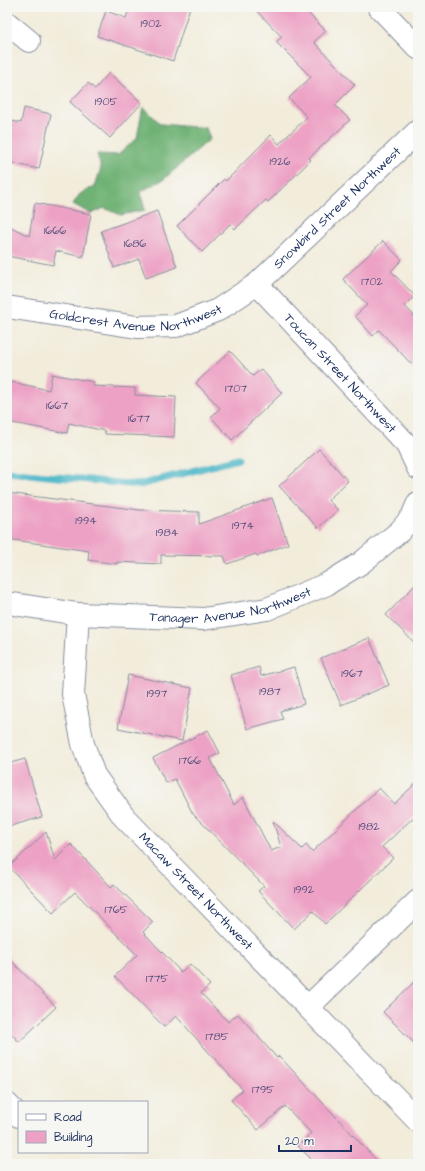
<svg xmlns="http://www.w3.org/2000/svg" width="425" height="1171" font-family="'Architects Daughter',sans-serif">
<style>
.forest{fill:#70b275;stroke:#46706a}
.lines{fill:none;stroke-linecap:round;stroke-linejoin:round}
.stream{stroke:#4ab6c7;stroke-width:7}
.building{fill:#eda2c5}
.street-casing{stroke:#868e9c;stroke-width:24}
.street{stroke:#fff;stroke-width:22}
.labels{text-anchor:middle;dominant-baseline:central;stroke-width:3;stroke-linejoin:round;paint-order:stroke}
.number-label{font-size:11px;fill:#504c78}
.street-label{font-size:13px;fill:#1b2f5e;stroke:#f6f6f2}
</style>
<rect width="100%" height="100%" fill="#f6f6f2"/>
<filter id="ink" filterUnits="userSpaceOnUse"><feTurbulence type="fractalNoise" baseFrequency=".025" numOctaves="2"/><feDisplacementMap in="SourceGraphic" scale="8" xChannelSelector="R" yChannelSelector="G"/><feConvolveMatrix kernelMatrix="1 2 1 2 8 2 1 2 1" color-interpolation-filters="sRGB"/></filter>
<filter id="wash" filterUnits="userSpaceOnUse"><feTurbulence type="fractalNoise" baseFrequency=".012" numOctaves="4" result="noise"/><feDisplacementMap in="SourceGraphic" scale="16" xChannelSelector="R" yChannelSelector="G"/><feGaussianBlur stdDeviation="0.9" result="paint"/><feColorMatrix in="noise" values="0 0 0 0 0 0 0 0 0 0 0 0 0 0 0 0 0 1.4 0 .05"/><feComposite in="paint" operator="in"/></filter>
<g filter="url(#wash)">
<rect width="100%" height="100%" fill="#f2ecda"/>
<!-- forest -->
<path class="forest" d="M143 107 161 124 206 128 210 139 164 179 140 192 145 210 121 215 104 208 91 214 73 204 80 194 95 186 101 168 97 154 118 155 137 138Z"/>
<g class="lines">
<!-- stream -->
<path class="stream" d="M7 472 139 485 238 459"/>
</g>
<g id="blocks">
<!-- building -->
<path class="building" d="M130 7H190L173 61 97 36 106 11 126 18Z
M253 7H302L326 31 314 42 355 85 335 105 350 120 309 158 311 160 268 202 266 200 235 229 230 224 202 252 177 226 224 179 226 181 271 135 279 144 307 117 289 98 311 77 276 42 282 37Z
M109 73 142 103 110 138 70 102 88 83 95 89Z
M24 108 51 114 39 169 7 162V120L21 123Z
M35 203 91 214 83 257 56 251 53 265 7 256V225L29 236Z
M157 211 177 267 146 278 139 259 114 268 101 231Z
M383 241 402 260 391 271 415 296 405 306 418 320V371L379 330 373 336 355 316 367 305 343 279Z
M230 351 253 376 261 369 282 393 232 440 211 417 220 408 196 383Z
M52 374 94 382 93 386 135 388V395L176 397 174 437 105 434V431L69 423 67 433 7 422V381L49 390Z
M319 449 348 481 328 500 338 510 318 528 279 486Z
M7 493 140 510 199 512V524L272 498 288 544 257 556 256 554 227 564 224 556 161 555V564L117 562V564L88 560 89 551 7 539Z
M418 582V646L386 615Z
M369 638 389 685 341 705 321 658Z
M259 667 261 676 294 667 304 704 280 711 283 719 247 729 231 675Z
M128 675 192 688 182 741 118 728Z
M208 730 220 753 210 758 234 805 243 797 271 851 281 847 273 821 302 849 306 845 312 852 379 788 394 804 418 781V813L382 847 393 858 325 924 313 911 294 929 258 891 264 886 193 814 175 779 166 783 153 758Z
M25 759 42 817 7 827V764Z
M46 832 55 860 71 844 111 887 114 884 153 922 143 932 181 972 190 964 210 985 201 993 228 1022 238 1014 277 1058 279 1056 380 1164H316L298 1146 311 1133 285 1106 258 1130 231 1100 243 1090 176 1016 164 1027 115 976 137 955 75 892 53 913 9 867Z
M7 956 56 1007 19 1042 7 1029Z
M418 978V1047L383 1012Z"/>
</g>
</g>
<g filter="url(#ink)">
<use href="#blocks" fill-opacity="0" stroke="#868e9c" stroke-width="1"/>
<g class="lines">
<!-- street casing -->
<g class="street-casing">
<g id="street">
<path d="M379 7 418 48"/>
<path d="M7 23 29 41"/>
<path id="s1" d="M257 284 407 445 418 468"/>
<path id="s2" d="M7 307 137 327 176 326 218 310 257 284 418 131"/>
<path id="s3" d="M7 603 78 614 203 619 267 609 327 584 361 563 400 531 412 517 418 503"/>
<path id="s4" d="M78 614 73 694 83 744 94 775 124 817 418 1121"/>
<path d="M308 1007 418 901"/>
<path d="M7 1104 19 1116"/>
</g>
</g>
<!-- street -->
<use href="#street" class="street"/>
</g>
</g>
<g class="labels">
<!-- number labels -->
<g class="number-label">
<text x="151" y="23">1902</text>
<text x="106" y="101">1905</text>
<text x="280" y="161">1926</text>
<text x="55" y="230">1666</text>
<text x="135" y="243">1686</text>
<text x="372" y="281">1702</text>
<text x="236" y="388">1707</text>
<text x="57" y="405">1667</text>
<text x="139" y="418">1677</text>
<text x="86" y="520">1994</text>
<text x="243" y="525">1974</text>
<text x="167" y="532">1984</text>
<text x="352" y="673">1967</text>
<text x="270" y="691">1987</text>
<text x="157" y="693">1997</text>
<text x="190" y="760">1766</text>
<text x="369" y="826">1982</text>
<text x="304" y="889">1992</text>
<text x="116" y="909">1765</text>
<text x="157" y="978">1775</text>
<text x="217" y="1036">1785</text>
<text x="263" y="1089">1795</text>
</g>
<!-- street labels -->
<g class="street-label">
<text stroke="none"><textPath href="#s2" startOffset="373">Snowbird Street Northwest</textPath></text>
<text stroke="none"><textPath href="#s2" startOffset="131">Goldcrest Avenue Northwest</textPath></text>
<text stroke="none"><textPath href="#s1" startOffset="122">Toucan Street Northwest</textPath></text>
<text stroke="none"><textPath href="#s3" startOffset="226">Tanager Avenue Northwest</textPath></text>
<text stroke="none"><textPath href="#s4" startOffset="319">Macaw Street Northwest</textPath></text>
</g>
</g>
<!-- margin -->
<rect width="425" height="1171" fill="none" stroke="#f6f6f2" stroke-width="24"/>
<!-- legend -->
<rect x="18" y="1101" width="130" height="52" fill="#f6f6f2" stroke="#9ea6b7"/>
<rect x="26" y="1114" width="20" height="6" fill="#ffffff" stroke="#9ea6b7"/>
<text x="54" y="1121" font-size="12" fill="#1b2f5e">Road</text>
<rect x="26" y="1131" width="20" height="12" fill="#eda2c5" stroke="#9ea6b7"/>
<text x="54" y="1141" font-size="12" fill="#1b2f5e">Building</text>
<!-- scale -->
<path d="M279 1145v6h72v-6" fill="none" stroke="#1b2f5e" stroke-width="2"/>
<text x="285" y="1145" font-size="12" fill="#1b2f5e" stroke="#f6f6f2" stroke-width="3" paint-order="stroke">20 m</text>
</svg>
